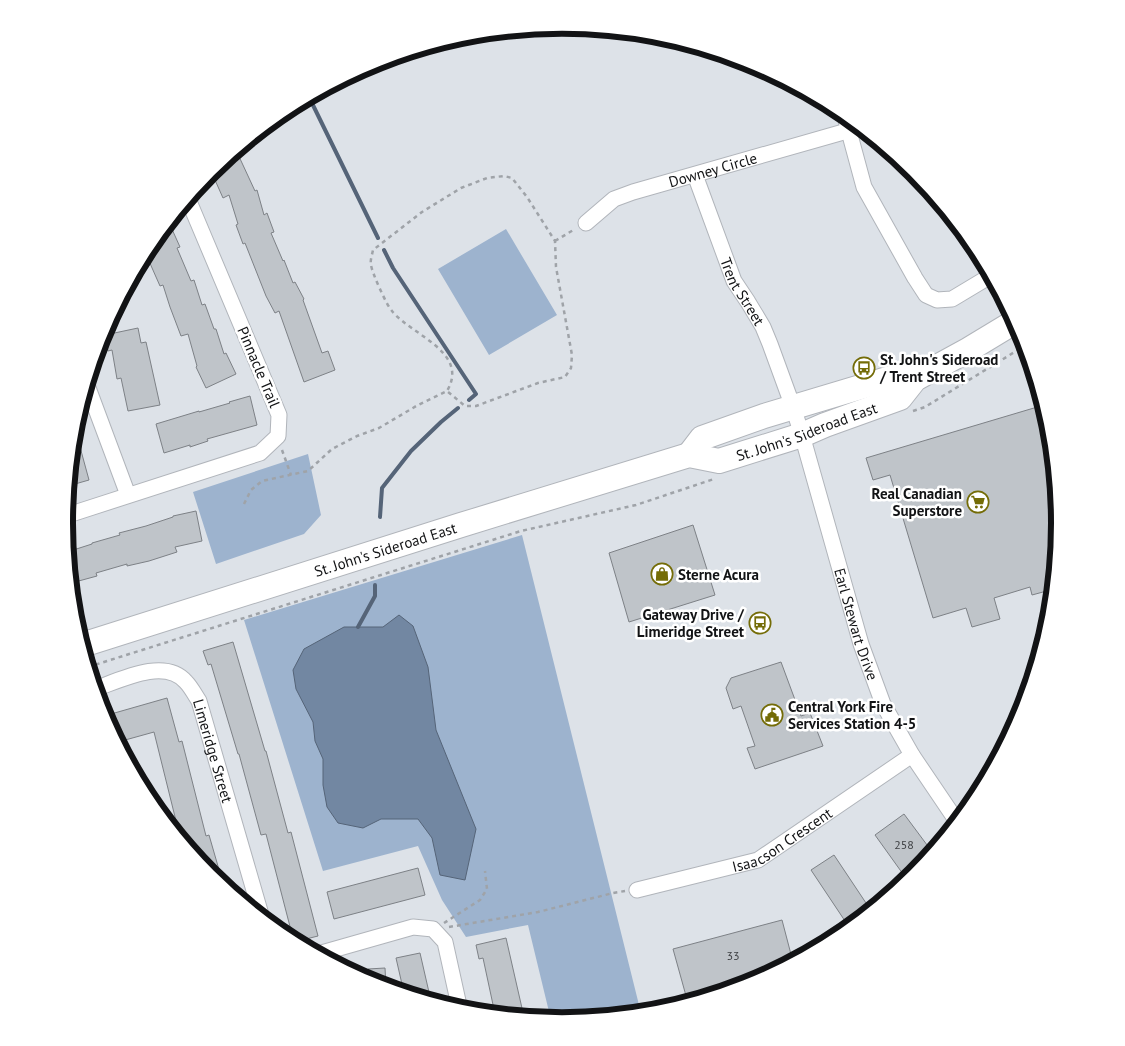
<svg xmlns="http://www.w3.org/2000/svg" width="1125" height="1046" font-family="'PT Sans',sans-serif">
<style>
.green{fill:#9db3ce}
.water{fill:#7287a2;stroke:#556478}
.lines{fill:none;stroke-linecap:round;stroke-linejoin:round}
.stream{stroke:#556478;stroke-width:4}
.building{fill:#bfc4c9;stroke:#7d8186}
.minor-casing{stroke:#b1b5bb;stroke-width:17}
.primary-casing{stroke:#b1b5bb;stroke-width:26}
.path{stroke:#9fa3a8;stroke-width:2.5;stroke-dasharray:4 4;stroke-linecap:butt}
.minor{stroke:#fff;stroke-width:15}
.primary{stroke:#fff;stroke-width:24}
.labels{text-anchor:middle;dominant-baseline:central;stroke-width:5;stroke-linejoin:round;paint-order:stroke}
.number-label{font-size:12px;fill:#3d3f42}
.street-label{font-size:15px;fill:#121315;stroke:#fff}
.poi-label{font-size:15px;font-weight:bold;fill:#121315;stroke:#fff;text-anchor:start}
.rim{fill:none;stroke:#121315;stroke-width:6}
</style>
<rect width="100%" height="100%" fill="#dde2e8"/>
<!-- green -->
<path class="green" d="M506 229 557 315 489 355 438 269Z
M308 454 321 515 304 534 216 564 193 492Z
M522 535 641 1013 562 1021 551 1020 528 925 466 937 442 900 418 846 323 871 244 620Z"/>
<!-- water -->
<path class="water" d="M399 615 413 626 428 667 436 730 476 829 465 880 440 875 432 838 418 819H381L363 828 338 823 327 807 323 785V759L315 741 313 722 296 689 293 670 304 649 344 627H383Z"/>
<g class="lines">
<!-- stream -->
<path class="stream" d="M309 97 378 238
M384 250 393 268 476 394 469 400
M380 517 382 488 411 451 441 422 458 408
M358 627 375 596V585"/>
</g>
<!-- building -->
<path class="building" d="M236 150 255 191 257 190 264 215 267 213 274 232 271 233 283 261 284 260 293 283 295 282 304 299 303 300 322 353 328 351 335 370 304 382 279 311 275 313 266 296 245 243 243 244 236 225 238 224 229 195 223 198 215 180 218 179 213 169Z
M171 227 180 247 177 248 191 281 194 280 202 305 205 304 214 329H216L224 354 226 353 236 374 206 388 196 367 197 366 188 334 181 336 170 307 163 285 160 286 145 252 149 246 161 231Z
M138 328 141 343 146 342 160 405 128 411 121 378 117 379 112 350 108 351 105 335Z
M250 396 257 425 207 439 208 441 190 447V445L164 453 156 424 199 411V412L230 403 229 402Z
M1044 405 1051 426 1060 523 1054 589 1032 595 1030 587 994 598 1000 619 972 627 966 608 933 618 890 475 873 480 866 458Z
M80 447 89 480 68 486 72 449Z
M196 511 202 541 175 547 177 552 149 561 127 566V564L96 573 97 576 75 582 68 559 67 552 92 544V543L120 535 119 533 146 526 173 517V516Z
M693 525 715 595 629 622 609 553Z
M233 642 265 751H266L288 833 291 832 318 936 294 942 266 834 261 835 239 754H238L211 664 208 665 203 651Z
M781 662 801 716 810 713 823 746 755 769 747 748 755 746 741 706 733 709 726 688 731 678Z
M167 698 179 742 182 741 206 836 209 835 224 887 210 875 186 845 183 836 180 837 154 732 118 742 104 716Z
M904 814 933 853 914 875 908 881 875 835Z
M834 855 868 906 845 921 811 870Z
M418 868 425 895 334 919 327 892Z
M782 920 793 962 753 983 688 1003 673 949Z
M506 938 524 1017 495 1014 483 958 479 959 476 945Z
M420 953 431 1001 404 993 396 958Z
M385 968 386 987 372 983 355 974 369 971 368 969Z"/>
<g class="lines">
<!-- minor casing -->
<g class="minor-casing">
<g id="minor">
<path d="M844 113 864 187 915 278 926 295 937 300 952 299 992 275"/>
<path id="s1" d="M695 175 734 281 748 302 763 327 770 344 793 407 802 435 861 644 883 704 912 755 958 823"/>
<path id="s2" d="M586 223 614 199 633 192 861 127"/>
<path d="M87 385 128 495"/>
<path d="M65 516 260 453 278 436 279 415 188 199"/>
<path id="s3" d="M95 689C120 680 165 657 186 682 191 687 195 695 199 701L262 918"/>
<path id="s4" d="M637 890 758 860 912 755"/>
<path d="M318 954 413 927 433 929 445 942 460 1010"/>
</g>
</g>
<!-- primary casing -->
<g class="primary-casing">
<g id="primary">
<path d="M689 455 702 438 764 416 894 377 915 379"/>
<path id="s5" d="M82 645 461 525 689 455 719 461 802 435 825 425 900 398 915 379 968 350 1016 321"/>
</g>
</g>
<!-- path -->
<path class="path" d="M555 241 575 229
M913 411 925 407 1026 345
M282 450 291 475
M244 504 251 490 262 481 308 471 332 449 357 436 379 428 418 405 447 391 465 406H476L538 383 565 377 571 368 572 355 556 267 555 241 527 197 512 178 504 176 487 178 461 188 422 212 373 250C372 255 370 261 371 265 372 273 387 306 392 311 411 335 470 352 447 391
M88 667 521 531 636 505 714 479
M444 923 480 900 487 889 485 871
M449 927 538 912 613 893 625 891"/>
<!-- minor -->
<use href="#minor" class="minor"/>
<!-- primary -->
<use href="#primary" class="primary"/>
</g>
<!-- icons -->
<defs>
<g id="bus-ring" transform="scale(1.125)"><circle r="9.5" fill="#fff" stroke="#746c07" stroke-width="1.5"/><path d="M-5-6H5V4H4V6H2V4H-2V6H-4V4H-5ZM-3.5-4V0h7V-4ZM-3.5 1.2v1.5H-2V1.2ZM2 1.2v1.5H3.5V1.2Z" fill="#746c07"/></g>
<g id="supermarket-ring" transform="scale(1.125)"><circle r="9.5" fill="#fff" stroke="#746c07" stroke-width="1.5"/><path d="M-6-5.5h2.5l.6 2H6L4.5 2H-2.5L-4.4-4H-6ZM-1.5 3.2a1.3 1.3 0 1 0 .1 0ZM3 3.2a1.3 1.3 0 1 0 .1 0Z" fill="#746c07"/></g>
<g id="shop-ring" transform="scale(1.125)"><circle r="9.5" fill="#fff" stroke="#746c07" stroke-width="1.5"/><path d="M-5-2.5h2.3a2.7 3.5 0 0 1 5.4 0H5L5.5 6h-11ZM-1.5-2.5h3a1.5 2.3 0 0 0-3 0Z" fill="#746c07"/></g>
<g id="civic-ring" transform="scale(1.125)"><circle r="9.5" fill="#fff" stroke="#746c07" stroke-width="1.5"/><path d="M-.6-6.5H3V-4.5H.6V-3L4-1V1h2V6H-6V1h2V-1L-.6-3ZM-1.2 2.5V6h2.4V2.5Z" fill="#746c07"/></g>
</defs>
<g fill-rule="evenodd">
<use href="#bus-ring" x="864" y="368"/>
<use href="#supermarket-ring" x="978" y="502"/>
<use href="#shop-ring" x="662" y="574"/>
<use href="#bus-ring" x="760" y="623"/>
<use href="#civic-ring" x="772" y="715"/>
</g>
<g class="labels">
<!-- number labels -->
<g class="number-label">
<text x="904" y="844">258</text>
<text x="733" y="955">33</text>
</g>
<!-- street labels -->
<g class="street-label">
<text stroke="none"><textPath href="#s2" startOffset="140">Downey Circle</textPath></text>
<text stroke="none"><textPath href="#s1" startOffset="126">Trent Street</textPath></text>
<text transform="translate(259 367) rotate(67)">Pinnacle Trail</text>
<text stroke="none"><textPath href="#s5" startOffset="759">St. John's Sideroad East</textPath></text>
<text stroke="none"><textPath href="#s5" startOffset="318">St. John's Sideroad East</textPath></text>
<text stroke="none"><textPath href="#s1" startOffset="479">Earl Stewart Drive</textPath></text>
<text stroke="none"><textPath href="#s3" startOffset="172">Limeridge Street</textPath></text>
<text stroke="none"><textPath href="#s4" startOffset="155">Isaacson Crescent</textPath></text>
</g>
<!-- poi labels -->
<g class="poi-label">
<text x="880" y="359">St. John's Sideroad<tspan x="880" dy="17">/ Trent Street</tspan></text>
<text x="962" y="493" text-anchor="end">Real Canadian<tspan x="962" dy="17">Superstore</tspan></text>
<text x="678" y="574">Sterne Acura</text>
<text x="744" y="614" text-anchor="end">Gateway Drive /<tspan x="744" dy="17">Limeridge Street</tspan></text>
<text x="788" y="706">Central York Fire<tspan x="788" dy="17">Services Station 4-5</tspan></text>
</g>
</g>
<!-- crop -->
<path d="M0 0H1125V1046H0ZM73 523a489 489 0 1 1 978 0a489 489 0 1 1-978 0Z" fill="#fff" fill-rule="evenodd"/>
<path class="rim" d="M73 523a489 489 0 1 1 978 0a489 489 0 1 1-978 0Z"/>
</svg>
